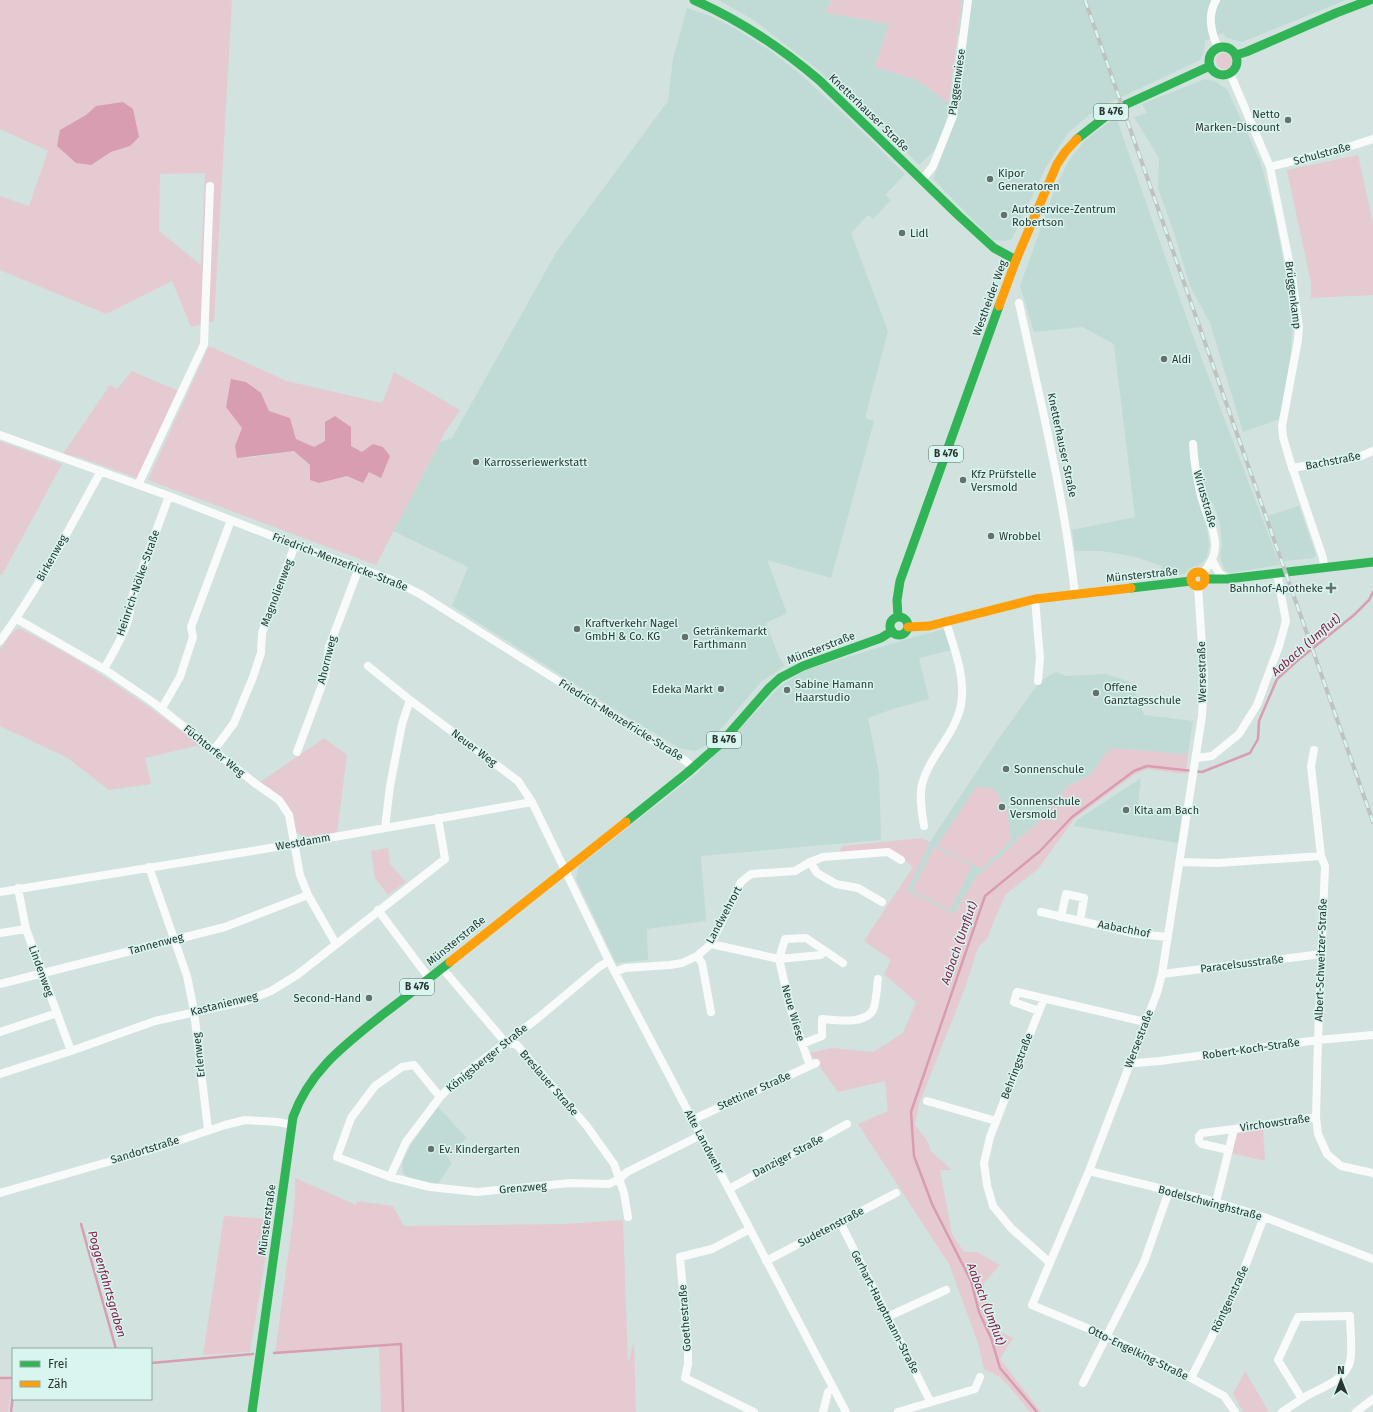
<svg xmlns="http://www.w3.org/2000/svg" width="1373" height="1412" font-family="'Fira Sans',sans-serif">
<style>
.built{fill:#c0dbd5}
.green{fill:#e6cad2;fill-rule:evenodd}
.water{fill:#d89db0}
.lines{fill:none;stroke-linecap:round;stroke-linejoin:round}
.stream{stroke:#d89db0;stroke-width:2.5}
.street{stroke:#f8fbfa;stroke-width:8}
.fast{stroke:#30b455;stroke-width:9}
.slow{stroke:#ff9f0a;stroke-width:9}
.rail-casing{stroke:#bec2c1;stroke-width:4}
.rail{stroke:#d8f6ef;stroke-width:2.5;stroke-dasharray:8;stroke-linecap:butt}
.poi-dot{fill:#64726e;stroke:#d8f6ef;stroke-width:1.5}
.labels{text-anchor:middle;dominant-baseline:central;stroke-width:3;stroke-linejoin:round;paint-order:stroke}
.shield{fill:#d8f6ef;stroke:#5e6f6b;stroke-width:1}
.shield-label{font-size:10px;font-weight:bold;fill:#293532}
.street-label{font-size:11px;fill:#293532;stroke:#d8f6ef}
.poi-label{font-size:11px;fill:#293532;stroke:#d8f6ef;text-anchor:start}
.water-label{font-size:12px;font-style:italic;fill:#881b49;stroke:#d8f6ef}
</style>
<rect width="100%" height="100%" fill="#d2e2de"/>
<!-- built -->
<path class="built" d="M718 0H833L824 12 889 24 875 67 917 80 949 103 948 114 936 149 919 165 848 94 840 92 820 71 752 19Z
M962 0H1346L1242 42 1227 38 1223 33 1205 41 1204 52 1200 60 1109 103 1089 115 1068 133 1046 167 1012 239 1005 241 993 240 933 179 956 118 967 35 958 34Z
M687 8 710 16 736 29 769 50 798 72 848 118 905 174 885 195 891 200 873 219 868 215 851 233 888 331 865 418 874 421 831 578 767 560 787 613 766 623 779 657 785 666 761 682 707 745 695 751 679 748 616 710 452 606 468 567 393 531 440 442 452 438 557 251 668 101 673 59Z
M1205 79 1214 81 1227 89 1260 161 1275 216 1293 314 1291 352 1280 419 1243 432 1210 323 1190 286 1174 233 1158 188 1159 158 1134 117 1147 113 1142 104Z
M1116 117 1193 336 1280 565 1230 573 1225 570 1220 557 1222 544 1220 524 1213 503 1200 507 1207 528 1209 544 1207 558 1199 565 1190 568 1185 574 1163 576 1161 566 1136 557 1102 551H1075L1072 530 1135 517 1114 344 1082 327 1034 332 1020 286 1054 191 1068 162 1085 140Z
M1299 506 1316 555 1314 558 1284 561 1268 516Z
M944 629 951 650 919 658 929 699 893 709 868 718 879 773 881 840 701 856 706 921 647 929 648 960 616 963 576 879 579 866 695 775 722 748 777 689 805 670 907 639Z
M1056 672 1066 676 1107 674 1132 683 1144 715 1193 721 1188 753 1179 754 1127 749H1109L1090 775 1068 786 1033 828 1029 829 1004 853 976 877 954 914 907 891 930 842 997 741 1040 681Z
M1141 778 1138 805 1182 814 1178 843 1074 826 1077 820Z
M438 1107 467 1138 446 1155 452 1163 438 1184 410 1179 403 1173 402 1163 412 1143Z"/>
<!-- green -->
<path class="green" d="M0 0H232L214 321 191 327 172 281 106 314 0 270V196L29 206 48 151 0 129ZM96 106 130 146 111 152 60 131 86 115ZM205 173 201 265 159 231 160 174Z
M833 0H962L949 103 917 80 875 67 889 24 824 12Z
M1216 61a8 8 0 1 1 16 0a8 8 0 1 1-16 0Z
M1358 155 1373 224V295L1311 298V283L1287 170Z
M209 346 287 381 382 403 394 372 460 410 445 432 376 565 148 480ZM232 379 246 382 261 393 269 411 290 418 296 439 314 447 325 441V422L351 427V446L362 452 363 483 347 476 318 483 310 465 294 451 247 458 235 446 242 428 236 418Z
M132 371 178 391 137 478 79 457 63 454 110 385 117 389Z
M0 441 62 464 2 575H0Z
M19 628C84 660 142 701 200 745L145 758 151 784 109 790 66 757 0 726V650L10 635Z
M324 738 347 755 337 832 305 837 297 833 289 808 269 788 259 783Z
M1109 749H1127L1179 754 1188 753 1186 774 1147 769 1135 774 1074 819 1038 869 1006 894 993 923 988 937 978 948 965 988 919 1104 915 1125 927 1140 931 1151 952 1170H940L952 1234 964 1252H977L1000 1265 984 1283V1295L999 1331 1013 1338 1000 1359 1041 1412H1030L1013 1391 1000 1377 984 1369 978 1343 949 1264 858 1124 888 1111 885 1081 838 1092 810 1053 832 1048 873 1052 903 1033 916 1002 884 974 891 960 864 941 913 867 905 860 889 850 839 854 842 846 922 838 930 842 907 891 954 914 976 877 1004 853 1029 829 1033 828 1068 786 1090 775Z
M976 787 994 788 1007 811 1011 840 981 869 937 846Z
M934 847 972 866 950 910 912 891Z
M388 848 390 864 406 882 388 895 375 878 371 851Z
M1263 1128 1265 1161 1231 1153C1237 1127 1237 1131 1263 1128Z
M295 1178 356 1205 357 1201 393 1206 404 1226 565 1224 623 1220 628 1363 634 1341 636 1412H381L379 1346 275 1354 292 1226 295 1198Z
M224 1216 272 1219 250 1352 203 1355Z
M1245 1371 1269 1412H1243L1233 1394Z
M0 1379 13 1380 8 1412H0Z"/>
<!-- water -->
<path class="water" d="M123 102 133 109 139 137 130 146 111 152 91 165 76 163 57 146 60 130 86 115 96 106Z
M231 379 246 382 261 393 269 411 290 418 296 439 314 447 325 441V422L335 416 351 427V446L362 452 373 444 383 447 390 456 381 478 369 472 363 483 347 476 319 483 310 480V465L294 451 237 458 235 446 242 428 226 407Z"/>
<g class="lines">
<!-- stream -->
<path class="stream" d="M81 1224 116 1349
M274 1353 401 1344 403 1412
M151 1363 253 1354
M0 1378H13
M11 1412 13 1395
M1037 1412 1000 1368 991 1338 979 1312 971 1281 932 1204 914 1156 911 1112 985 896 1040 851 1072 817 1134 771 1147 766 1202 772 1250 753 1258 739 1259 721 1277 679 1297 661 1354 615 1369 600 1373 592"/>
<!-- street -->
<path class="street" d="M1216 0C1207 16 1211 32 1218 48
M1230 73 1270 167 1292 276 1299 327 1298 340 1282 426 1283 437 1290 461 1323 558 1324 568
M1270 167 1348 147 1373 139
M922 180 933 166 953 116 968 0
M1019 303C1040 399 1064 496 1075 594
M0 435 169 496 295 545 392 580 420 594 687 762 693 768
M1193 444C1194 462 1197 479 1201 496 1209 525 1228 547 1202 574
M1292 468 1359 457 1373 451
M138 485 204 344 210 186
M1212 560 1219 573 1227 579
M1198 586 1204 676 1202 716 1162 974 1157 993 1089 1171 1032 1305 1106 1336 1191 1378 1224 1396 1235 1412
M1035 599 1040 658 1038 681
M17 619 104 669 154 703 256 784 279 800 289 815 300 875 308 895 336 944
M0 641C39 588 69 529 101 471
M368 666 410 700
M104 669C113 653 127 630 130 612 130 606 131 600 133 594L169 496
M162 708 180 677 193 637 191 627 231 520
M214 750 234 723 253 677 261 653 262 633 295 545
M1314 750 1311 766 1321 856
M297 752 325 677 329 647 359 568
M1196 758 1212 756 1239 734 1257 705 1279 646 1286 621 1277 573
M924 826C922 813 919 797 922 784 930 755 955 735 961 705 966 677 954 648 946 622
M385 828 390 786 402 724 410 700 518 781 532 802
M810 862 823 857 888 852 901 860
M1179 862 1218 863 1321 856 1325 866 1318 1040 1316 1117 1318 1134 1327 1154 1341 1166 1373 1173
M149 867 187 976 194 1011 208 1130
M18 888 26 929 71 1051
M0 892 295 844 532 802 609 961 846 1412
M378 910 429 978
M1041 912 1137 934 1168 937
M1061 917 1066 894 1084 898 1080 921
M0 933 26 929
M711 944 779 959 791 1011 810 1066
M825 951 821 955 779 959 785 939 806 938 843 963
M697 956 702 963 711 1012
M442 968 505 1042 517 1045 586 1125 614 1164 624 1193 628 1217
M615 972 625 968 670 965 682 963 697 956 711 944 741 882 751 874 795 871 810 862 817 873 836 884 858 888 882 902
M1162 974 1322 954
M0 984 225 927 308 895
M1044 999 1039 1011 990 1137 984 1163 987 1185 993 1206 1011 1228 1050 1263
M1039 1011 1014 1002 1017 992 1145 1022
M0 1032 57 1013
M802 1044 822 1036V1019C836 1020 865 1025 873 1010 876 1005 877 986 878 979
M1130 1061 1136 1063 1160 1061 1318 1040 1373 1035
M0 1074 71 1051 155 1021 246 1001 271 991 297 975 445 859 438 818
M440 1097 414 1065 402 1067 375 1086 351 1118 337 1157 390 1177 430 1187 477 1192 571 1183 609 1184 619 1179 627 1172 701 1135
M927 1101 996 1121
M692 1120 816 1063
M1229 1150 1202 1144 1199 1141V1136L1202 1133 1234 1129
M1089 1171 1216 1202 1264 1217 1373 1259
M390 1177 406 1142 440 1097 458 1079 538 1018 599 967 609 961
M729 1189 847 1124
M0 1193 160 1147 225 1125 245 1120 278 1122 292 1125
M1216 1202 1234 1129 1316 1117
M840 1222 930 1401
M750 1229 712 1249 680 1257 688 1349V1364L685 1378 754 1412
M766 1261 896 1193
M887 1317 946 1290
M1191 1378 1238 1285 1264 1217
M1083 1383 1144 1262 1169 1191
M823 1412 828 1392 833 1388
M898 1412 975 1389 980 1377
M1282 1412C1289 1407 1296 1403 1303 1398 1318 1389 1345 1381 1350 1362 1353 1348 1350 1330 1350 1316L1298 1317 1278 1360 1302 1399
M1356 1412 1373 1399"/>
<!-- fast -->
<path class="fast" d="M694 0C740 20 780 47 819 80L958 215 994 248 1016 260
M1209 61a14 14 0 1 1 28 0a14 14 0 1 1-28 0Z
M1236 55 1246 52 1336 13 1370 0
M1077 139 1114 110 1210 66
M1205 579H1227L1373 562
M1131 588 1191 581
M898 617 897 600 900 581 999 306
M890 626a9 9 0 1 1 18 0a9 9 0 1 1-18 0Z
M626 822 687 773 720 744 769 688 780 678 803 666 881 638 892 631
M252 1412 293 1117C310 1070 345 1045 382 1015 405 998 427 980 450 962"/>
<!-- slow -->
<path class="slow" d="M999 306 1016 260 1057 164 1065 152 1077 139
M1191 579a7 7 0 1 1 14 0a7 7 0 1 1-14 0Z
M908 627 929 626 1035 599 1131 588
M450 962 626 822"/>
<!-- rail casing -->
<g class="rail-casing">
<path id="rail" d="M1085 0 1373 822"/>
</g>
<!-- rail -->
<use href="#rail" class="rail"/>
</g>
<!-- markers -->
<g class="poi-dot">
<circle cx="1288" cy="120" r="4"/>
<circle cx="990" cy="179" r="4"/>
<circle cx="1004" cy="215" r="4"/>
<circle cx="902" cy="233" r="4"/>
<circle cx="1164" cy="359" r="4"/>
<circle cx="476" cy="462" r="4"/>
<circle cx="963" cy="480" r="4"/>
<circle cx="991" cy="536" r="4"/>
<path d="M1329 582h4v4h4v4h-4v4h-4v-4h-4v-4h4z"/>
<circle cx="577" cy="629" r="4"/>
<circle cx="685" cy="637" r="4"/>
<circle cx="721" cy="689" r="4"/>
<circle cx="787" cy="690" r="4"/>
<circle cx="1096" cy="693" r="4"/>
<circle cx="1006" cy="769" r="4"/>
<circle cx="1002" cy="807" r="4"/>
<circle cx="1126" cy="810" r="4"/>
<circle cx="369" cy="998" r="4"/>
<circle cx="431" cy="1149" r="4"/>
</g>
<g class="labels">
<!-- shield labels -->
<g class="shield">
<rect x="1094" y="104" width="34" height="16" rx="3"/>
<rect x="929" y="446" width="34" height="16" rx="3"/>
<rect x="707" y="732" width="34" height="16" rx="3"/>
<rect x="400" y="979" width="34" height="16" rx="3"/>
</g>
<g class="shield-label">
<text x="1111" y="112">B 476</text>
<text x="946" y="454">B 476</text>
<text x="724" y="740">B 476</text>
<text x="417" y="987">B 476</text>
</g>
<!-- street labels -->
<g class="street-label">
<text transform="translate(957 82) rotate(-82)">Plaggenwiese</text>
<text transform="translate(869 113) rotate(44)">Knetterhauser Straße</text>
<text transform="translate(1322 154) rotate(-15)">Schulstraße</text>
<text transform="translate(1293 295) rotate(83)">Brüggenkamp</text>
<text transform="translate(990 298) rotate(-70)">Westheider Weg</text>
<text transform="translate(1062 445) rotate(78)">Knetterhauser Straße</text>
<text transform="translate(1333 461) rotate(-11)">Bachstraße</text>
<text transform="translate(1205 499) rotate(74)">Wirusstraße</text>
<text transform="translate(52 558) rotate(-61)">Birkenweg</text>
<text transform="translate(340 562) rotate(21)">Friedrich-Menzefricke-Straße</text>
<text transform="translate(1142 575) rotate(-6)">Münsterstraße</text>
<text transform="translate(138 583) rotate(-71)">Heinrich-Nölke-Straße</text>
<text transform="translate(277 593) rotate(-69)">Magnolienweg</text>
<text transform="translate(821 648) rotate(-21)">Münsterstraße</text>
<text transform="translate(327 660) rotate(-76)">Ahornweg</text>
<text transform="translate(1202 672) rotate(-91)">Wersestraße</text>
<text transform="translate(621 720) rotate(32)">Friedrich-Menzefricke-Straße</text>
<text transform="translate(474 748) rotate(37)">Neuer Weg</text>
<text transform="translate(214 751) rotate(39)">Füchtorfer Weg</text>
<text transform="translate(303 842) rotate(-10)">Westdamm</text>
<text transform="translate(724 915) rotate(-62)">Landwehrort</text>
<text transform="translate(1124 929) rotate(11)">Aabachhof</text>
<text transform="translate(456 941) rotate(-39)">Münsterstraße</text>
<text transform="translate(156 944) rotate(-15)">Tannenweg</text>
<text transform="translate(1321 960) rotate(-88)">Albert-Schweitzer-Straße</text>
<text transform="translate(1242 964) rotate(-7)">Paracelsusstraße</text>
<text transform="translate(41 971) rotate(70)">Lindenweg</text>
<text transform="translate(224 1004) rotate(-14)">Kastanienweg</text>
<text transform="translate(793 1013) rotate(74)">Neue Wiese</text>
<text transform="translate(1139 1039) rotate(-69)">Wersestraße</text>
<text transform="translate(1251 1049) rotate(-8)">Robert-Koch-Straße</text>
<text transform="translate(199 1055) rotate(-96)">Erlenweg</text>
<text transform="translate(487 1058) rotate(-39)">Königsberger Straße</text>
<text transform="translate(1017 1066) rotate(-69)">Behringstraße</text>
<text transform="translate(549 1083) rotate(49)">Breslauer Straße</text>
<text transform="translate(754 1091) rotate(-24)">Stettiner Straße</text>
<text transform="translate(1275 1123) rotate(-8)">Virchowstraße</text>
<text transform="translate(704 1142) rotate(62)">Alte Landwehr</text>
<text transform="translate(145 1150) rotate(-17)">Sandortstraße</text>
<text transform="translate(788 1156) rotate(-28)">Danziger Straße</text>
<text transform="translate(523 1188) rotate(-5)">Grenzweg</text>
<text transform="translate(1210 1203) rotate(15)">Bodelschwinghstraße</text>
<text transform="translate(267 1220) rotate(-82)">Münsterstraße</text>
<text transform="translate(831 1227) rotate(-28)">Sudetenstraße</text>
<text transform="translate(1230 1299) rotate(-65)">Röntgenstraße</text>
<text transform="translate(885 1312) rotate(63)">Gerhart-Hauptmann-Straße</text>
<text transform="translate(685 1318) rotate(-94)">Goethestraße</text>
<text transform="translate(1138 1353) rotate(26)">Otto-Engelking-Straße</text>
</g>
<!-- poi labels -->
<g class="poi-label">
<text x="1280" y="114" text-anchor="end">Netto<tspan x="1280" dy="13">Marken-Discount</tspan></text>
<text x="998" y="173">Kipor<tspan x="998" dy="13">Generatoren</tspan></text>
<text x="1012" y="209">Autoservice-Zentrum<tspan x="1012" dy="13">Robertson</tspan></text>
<text x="910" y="233">Lidl</text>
<text x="1172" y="359">Aldi</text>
<text x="484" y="462">Karrosseriewerkstatt</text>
<text x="971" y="474">Kfz Prüfstelle<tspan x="971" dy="13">Versmold</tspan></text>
<text x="999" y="536">Wrobbel</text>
<text x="1323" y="588" text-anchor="end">Bahnhof-Apotheke</text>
<text x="585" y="623">Kraftverkehr Nagel<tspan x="585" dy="13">GmbH &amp; Co. KG</tspan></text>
<text x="693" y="631">Getränkemarkt<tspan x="693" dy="13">Farthmann</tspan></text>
<text x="795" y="684">Sabine Hamann<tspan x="795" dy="13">Haarstudio</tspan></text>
<text x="1104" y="687">Offene<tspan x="1104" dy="13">Ganztagsschule</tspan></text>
<text x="713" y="689" text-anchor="end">Edeka Markt</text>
<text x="1014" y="769">Sonnenschule</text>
<text x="1010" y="801">Sonnenschule<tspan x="1010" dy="13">Versmold</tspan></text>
<text x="1134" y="810">Kita am Bach</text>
<text x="361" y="998" text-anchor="end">Second-Hand</text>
<text x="439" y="1149">Ev. Kindergarten</text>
</g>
<!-- water labels -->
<g class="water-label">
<text transform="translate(1306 645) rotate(-41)">Aabach (Umflut)</text>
<text transform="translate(959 943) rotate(-71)">Aabach (Umflut)</text>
<text transform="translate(107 1284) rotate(74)">Poggenfahrtsgraben</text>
<text transform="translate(986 1304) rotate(69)">Aabach (Umflut)</text>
</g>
</g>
<!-- legend -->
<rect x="12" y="1348" width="140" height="52" fill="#d8f6ef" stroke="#92a9a3"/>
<rect x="20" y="1361" width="20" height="6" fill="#30b455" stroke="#92a9a3"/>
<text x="48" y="1368" font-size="12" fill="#293532">Frei</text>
<rect x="20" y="1381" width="20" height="6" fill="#ff9f0a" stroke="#92a9a3"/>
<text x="48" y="1388" font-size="12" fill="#293532">Zäh</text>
<!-- north arrow -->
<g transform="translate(1341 1380)" stroke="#d8f6ef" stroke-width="3" paint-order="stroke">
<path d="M0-3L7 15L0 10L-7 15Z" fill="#293532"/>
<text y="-6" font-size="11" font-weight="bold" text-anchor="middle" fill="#293532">N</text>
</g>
</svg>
